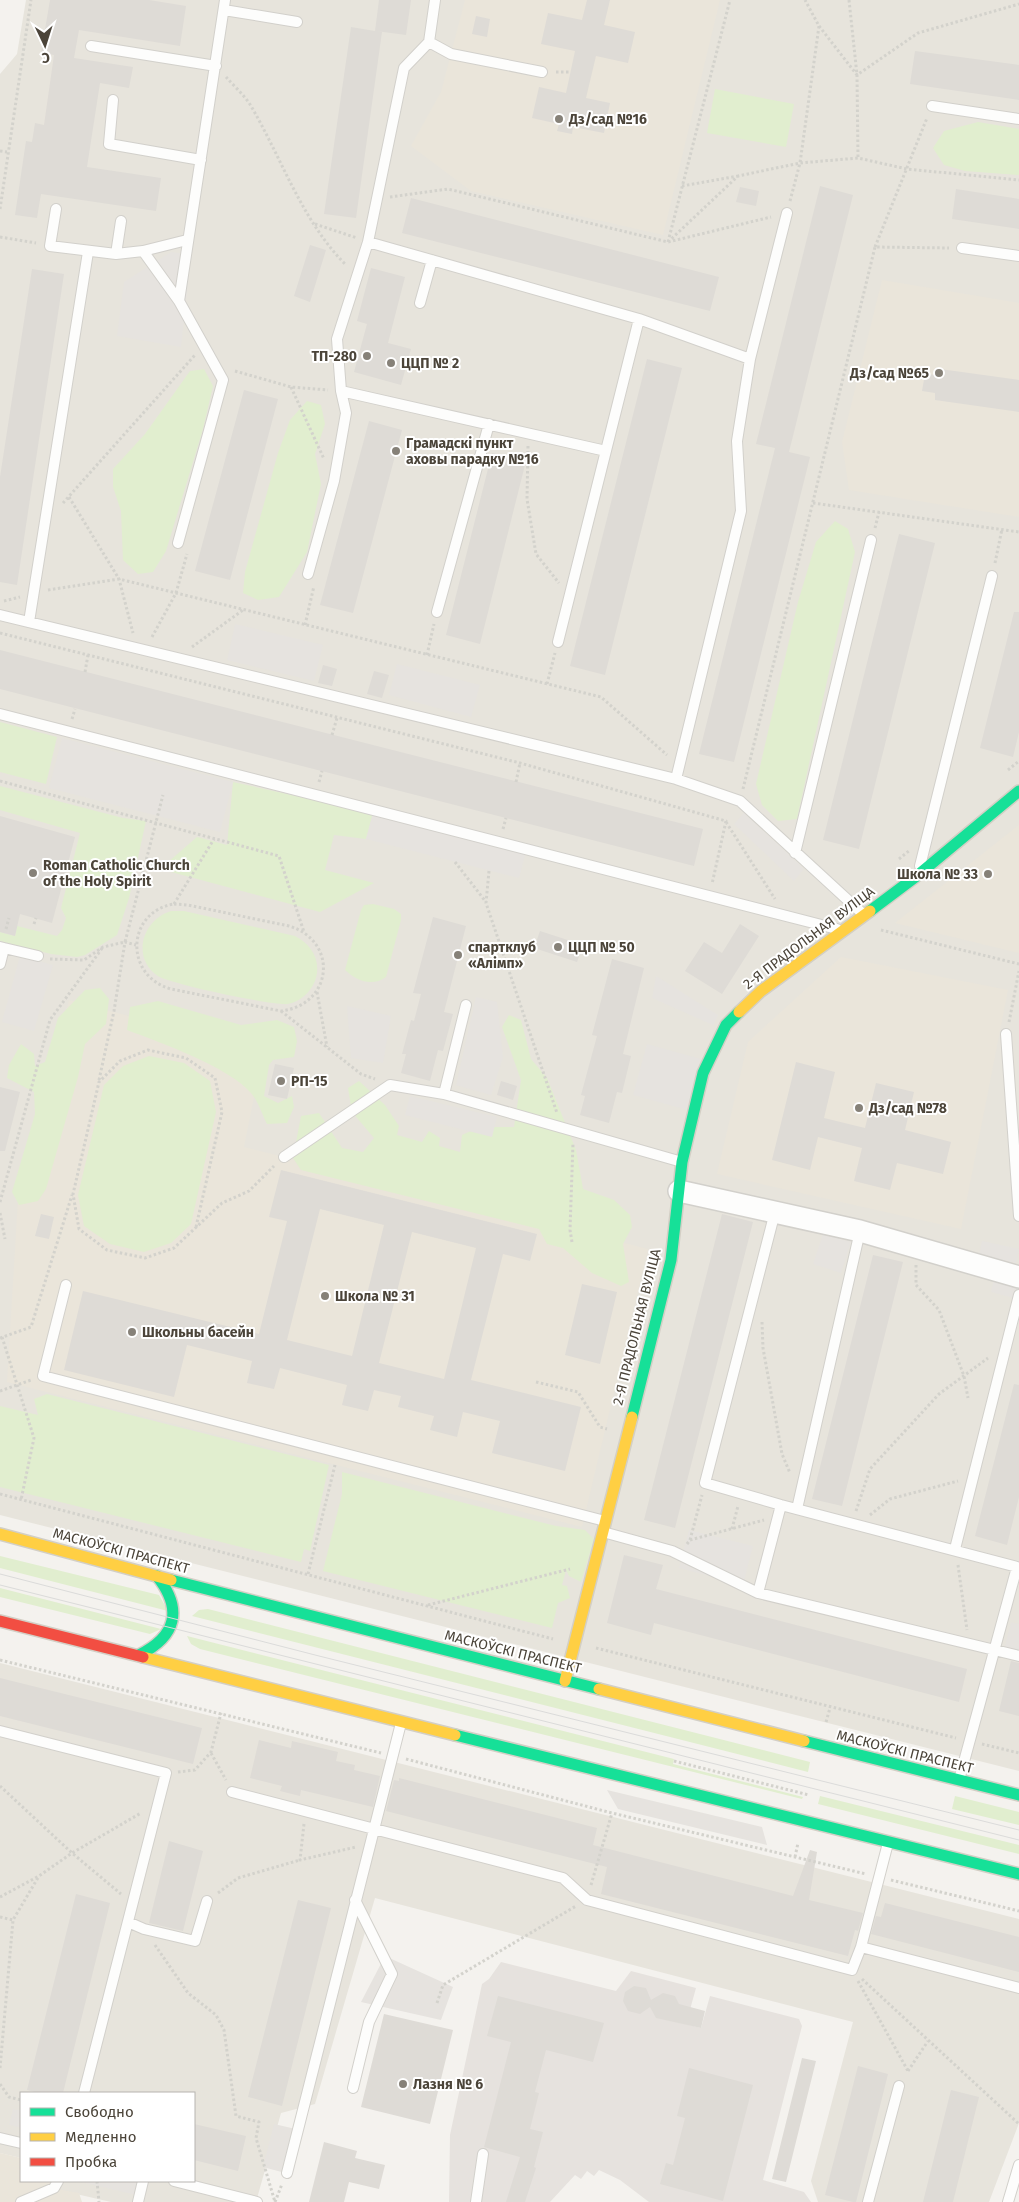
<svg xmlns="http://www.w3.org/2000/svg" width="1019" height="2202" font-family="'Fira Sans',sans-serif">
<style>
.residential{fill:#e7e4dc}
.industrial{fill:#e6e2de}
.education{fill:#eae5da}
.green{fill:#e1eecf}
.parking{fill:#e6e3df}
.building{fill:#dedbd6;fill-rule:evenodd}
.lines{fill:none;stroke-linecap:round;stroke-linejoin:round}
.lane-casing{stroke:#d2d0cb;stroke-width:12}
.street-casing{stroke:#d2d0cb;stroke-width:24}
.fast-casing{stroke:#d3cfc5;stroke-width:14}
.slow-casing{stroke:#d3cfc5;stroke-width:14}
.jam-casing{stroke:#d3cfc5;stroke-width:14}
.path{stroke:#d3d2cc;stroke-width:3;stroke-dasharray:2.5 2.5;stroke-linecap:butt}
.lane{stroke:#fdfdfc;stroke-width:10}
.street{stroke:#fdfdfc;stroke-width:21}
.fast{stroke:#16e098;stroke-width:11}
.slow{stroke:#ffcf43;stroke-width:11}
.jam{stroke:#f24e42;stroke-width:11}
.tram{stroke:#dbdbda;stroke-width:1}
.poi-dot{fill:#868178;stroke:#fff;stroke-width:2}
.labels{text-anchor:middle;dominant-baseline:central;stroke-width:4;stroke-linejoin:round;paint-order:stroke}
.poi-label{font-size:14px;font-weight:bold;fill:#4b4439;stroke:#fff;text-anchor:start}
.street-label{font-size:14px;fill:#4b4439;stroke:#fff}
</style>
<rect width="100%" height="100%" fill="#f4f2ee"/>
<!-- residential -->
<path class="residential" d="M26 0H1019V1771L0 1515V74L17 54Z
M0 1663 1019 1919V2123L989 2202H818L811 2181 853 2022 375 1898 315 2104 281 2113 256 2202H111L50 2188 51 2181H194V2093H21V2158L0 2153Z"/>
<!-- industrial -->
<path class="industrial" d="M501 1962 616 1991 631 1971 696 1988 686 2024 701 2028 710 1996 799 2019 802 2026 763 2180 804 2192 811 2202H649L620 2180 599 2170 594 2176 587 2171 581 2179 575 2175 550 2202H449L450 2135 482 1984 489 1979Z"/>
<!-- education -->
<path class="education" d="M465 0H720L663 235 471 191 411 146 441 92Z
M882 280 1019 303V517L849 490 842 442Z
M1019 825V953L895 923Z
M841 957 1008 990 961 1229 717 1174 748 1042Z
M69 1000 263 1052 244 1147 648 1249 582 1527 7 1382 19 1183Z
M0 2153 21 2158V2181H51L50 2188 79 2193 82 2202H0Z"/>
<!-- green -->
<path class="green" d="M715 89 794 104 786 147 707 133Z
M978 122 1019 129V175L965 171 944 165 933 148 944 131Z
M204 369 213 386 203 429 166 551 153 572 138 574 123 560 121 511 113 487V469L145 434 190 371Z
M307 401 321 405 325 424 315 454 321 484 307 552 279 597 258 600 243 593 245 572 278 453 290 420Z
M835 521 848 529 855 552 797 819 778 821 762 805 756 784 798 602 816 542Z
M0 722 57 737 46 784 0 772Z
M233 782 373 813 366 839 334 835 325 870 374 883 320 912 160 869 197 837 227 845Z
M0 786 123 818 146 821 129 898 117 935 85 955 77 957 51 954 0 941V932L15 936 17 926 57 936 62 930 66 918 61 908 80 833 0 810Z
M373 904 394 909 401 914V920L386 977C372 987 357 981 345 970L361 910 364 905Z
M171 911H184L295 936C309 943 319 956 317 973 315 988 303 1001 288 1004 274 1006 170 984 158 976 131 958 142 920 171 911Z
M100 988 109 999 106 1024 85 1044 78 1077 46 1189 38 1201 19 1205 12 1192 35 1114 34 1092 7 1078 9 1065 21 1044 34 1054 35 1066 45 1062 58 1018 85 990Z
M158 1001 241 1025 277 1020 294 1027 297 1041 294 1057 273 1060 269 1065 264 1096 278 1103 292 1096 294 1107 287 1123 267 1124C262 1114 258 1101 251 1093 229 1067 159 1042 127 1030L130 1007Z
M509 1015 521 1020 531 1059 547 1078 576 1150 583 1189 614 1200 630 1215 632 1227 623 1244 629 1282 621 1286 592 1273 563 1248 547 1244 539 1229 301 1170 293 1158 301 1116 319 1113 342 1148 363 1152 374 1138 352 1112 348 1088 359 1081 385 1105 399 1126 397 1135 422 1142 429 1131 440 1138 439 1146 460 1152 462 1135 480 1127H514L521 1080 502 1027Z
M149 1056 184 1063 210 1081 216 1112 191 1224 171 1243 144 1252 110 1244 84 1226 78 1195 104 1085 123 1066Z
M47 1394 329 1465 310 1551 304 1549 301 1562 0 1487V1406L38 1415 34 1399Z
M342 1472 556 1526 585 1530 594 1539 581 1582 569 1576 566 1570 562 1585 567 1586 570 1598 558 1603 552 1628 323 1571 342 1494Z
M0 1556 159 1595 168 1611 0 1568Z
M0 1588 161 1629 150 1634 0 1597Z
M208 1609 810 1762 808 1772 192 1616 199 1610Z
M187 1636 674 1759 673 1764 803 1797 802 1799 200 1649 191 1644Z
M820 1796 1019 1845V1854L818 1804Z
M955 1796 1019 1812V1825L952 1809Z"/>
<!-- parking -->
<path class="parking" d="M171 252 191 255 181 347 117 336 124 282Z
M235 624 323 645 314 681 227 660Z
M397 664 480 685 471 717 389 695Z
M62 738 233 782 220 832 49 788Z
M373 813 526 852 519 878 366 839Z
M744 813 804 869 794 881 734 824Z
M20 956 53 965 34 1031 2 1022Z
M656 976 718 1015 713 1025 652 998Z
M476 997 497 1002 503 1057 491 1095 456 1085Z
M347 1006 391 1016 383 1063 351 1058Z
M647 1044 701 1059 687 1110 633 1095Z
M410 1096 497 1117 492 1137 405 1115Z
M823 1234 851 1242 841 1273 813 1264Z
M982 1241 1019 1249 1016 1263 979 1255Z
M995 1275 1019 1281 1014 1298 991 1292Z
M689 1530 753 1546 743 1585 679 1568Z
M1011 1622 1019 1624V1655L1004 1650Z
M607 1790 762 1827 767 1845 618 1809Z
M385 1956 453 1987 441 2020 361 2002Z
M13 2109 21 2111V2128L9 2125Z
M274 2124 300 2130 289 2174 263 2167Z
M77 2181H132L139 2182 136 2195Z"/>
<!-- building -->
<path class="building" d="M50 0H149L186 6 180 46 79 30 74 58 133 67 129 88 100 83 87 167 161 178 156 211 41 194 37 218 15 215 26 141 32 142 35 123 44 125 54 55 41 53Z
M379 0H411L406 35 376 31 382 32 356 218 324 214 351 27 375 31Z
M587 0H610L604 25 635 32 628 63 596 56 586 98 610 103 604 133 573 127 572 134 557 131 559 124 532 118 539 87 566 93 575 51 541 44 548 13 582 20Z
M476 16 490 19 487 37 472 34Z
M915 51 1019 65V100L910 84Z
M820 186 853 195 789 452 810 457 734 762 699 754 775 448 756 444Z
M740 187 759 191 756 206 736 202Z
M956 189 1019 199V229L952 219Z
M411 198 719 277 710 311 402 233Z
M310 245 326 250 310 302 294 296Z
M371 268 405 277 388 343 411 349 401 385 354 372 367 324 357 321Z
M32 269 64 274 17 585 0 582V477Z
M647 359 682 368 605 675 570 666Z
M940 369 1019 380V412L935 400V393L922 391 925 374 939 375Z
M244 390 278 399 230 580 195 571Z
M369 421 402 430 353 613 320 605Z
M492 453 526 461 480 644 446 635Z
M899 534 935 543 859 849 823 840Z
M1014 612H1019V732L1013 757 980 748Z
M0 650 703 829 694 866 0 689Z
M323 665 337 669 332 686 318 683Z
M374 671 389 675 382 698 367 694Z
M0 816 75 837 52 923 20 914 15 936 0 932Z
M433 917 466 926 444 1012 453 1014 443 1051 438 1050 430 1081 401 1073 406 1054H402L411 1020 414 1021 421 994 413 993Z
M740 924 759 936 722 994 685 971 704 942 722 953Z
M540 931 583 945 577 962 534 948Z
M612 959 644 968 623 1054 631 1056 622 1093 617 1092 609 1123 580 1115 585 1096 581 1095 597 1036 592 1035Z
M796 1062 835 1072 824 1118 865 1128 876 1083 914 1092 905 1130 951 1142 943 1174 897 1163 890 1190 854 1181 862 1148 818 1137 810 1170 772 1160Z
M275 1064 294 1068 287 1099 268 1095Z
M501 1081 517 1086 513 1100 497 1095Z
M0 1087 20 1092 5 1151H0Z
M281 1170 537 1234 530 1261 503 1254 471 1380 581 1407 565 1471 492 1453 500 1421 463 1412 457 1437 430 1430 434 1416 398 1407 401 1396 374 1390 368 1411 342 1405 347 1385 280 1368 274 1389 247 1383 252 1361 187 1345 174 1397 64 1370 83 1291 259 1334 287 1221 269 1217ZM320 1209 384 1225 352 1356 287 1340ZM412 1232 476 1248 444 1379 379 1363Z
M41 1214 54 1217 49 1239 35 1236Z
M722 1214 753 1222 675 1528 644 1520Z
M873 1255 903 1262 842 1506 812 1499Z
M582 1284 617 1292 600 1364 565 1355Z
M1014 1384 1019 1385V1497L1007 1545 975 1536Z
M624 1555 663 1565 656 1589 967 1669 959 1702 654 1623 651 1635 607 1623Z
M1011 1661 1019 1663V1716L999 1711Z
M0 1678 202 1728 193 1764 0 1716Z
M259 1740 291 1748 292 1741 338 1752 336 1761 355 1765 354 1770 380 1776 373 1807 301 1790 300 1796 280 1791 282 1786 250 1778Z
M399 1778 597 1828 593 1845 793 1896 810 1850 817 1852 809 1900 863 1913 858 1931 855 1930 848 1956 601 1894 607 1867 386 1811 394 1780 399 1781Z
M169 1841 203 1851 183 1931 149 1923Z
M76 1894 110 1903 63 2093H39L27 2090Z
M298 1900 331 1908 282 2106 248 2097Z
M885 1903 1019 1937V1972L871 1934 876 1916 881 1917Z
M634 1986 646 1988 651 2000 663 1993 675 1996 679 2004 705 2011 701 2028 656 2018 650 2007 640 2014 628 2011 623 2001 625 1992Z
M498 1996 604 2023 593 2062 546 2050 535 2092 539 2093 530 2129 543 2132 534 2167 536 2168 525 2202H506L520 2157 484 2147 511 2042 487 2036Z
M384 2014 453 2030 430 2124 361 2107Z
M802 2058 816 2061 786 2182 772 2179Z
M858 2066 888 2074 856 2202H853L825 2195Z
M689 2068 753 2085 723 2201 660 2184 666 2163 673 2165 685 2118 677 2116Z
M951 2090 979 2097 953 2202H923Z
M194 2124 246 2136 238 2171 194 2160Z
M324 2142 357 2151 355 2158 385 2165 379 2189 349 2182 344 2202H309Z"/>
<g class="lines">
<!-- lane casing -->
<g class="lane-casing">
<path id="lane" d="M435 0 429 42 404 68 368 242 337 339 341 391 606 451
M224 10 297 22
M429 42 451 54 542 72
M91 46 216 66
M113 100 109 144 201 160
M932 106 1019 119
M56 209 50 246 116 254 143 251 187 240
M368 242 639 319 750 359 787 213
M962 248 1019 256
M143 251 179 301 223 380 178 543
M116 254 121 221
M179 301 225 0
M420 303 432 260
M308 574 334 481 346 413 341 391
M437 612 489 424
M0 615 676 779 740 801 863 914
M29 622 88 252
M558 642 639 319
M0 714 837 929
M676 779 741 511 737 441 750 359
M795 853 871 540
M920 866 992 576
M0 947 4 948 0 964
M4 948 38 956
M466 1005 444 1094 682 1162
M1006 1034 1019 1216
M284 1157 390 1085 444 1094
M775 1212 705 1483 781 1505 1017 1567 959 1780
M66 1285 43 1376 605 1521
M797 1509 860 1231
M603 1532 672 1551 758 1593 1019 1656
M955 1549 1019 1295
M758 1593 781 1505
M0 1731 166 1773 84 2093
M232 1792 563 1878 587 1900 852 1970 861 1947
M888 1843 861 1947 1019 1988
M128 1922 144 1929 195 1941 207 1901
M353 2088 369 2022 392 1974 355 1900
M0 2138 21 2143
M287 2173 401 1723
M174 2181 257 2202
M21 2202 54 2188 58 2181
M138 2202 143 2181
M476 2202 483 2154
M868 2202 899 2086
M1008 2202 1019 2165"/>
</g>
<!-- street casing -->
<g class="street-casing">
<path id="street" d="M679 1191 860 1231 1019 1277"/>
</g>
<!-- fast casing -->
<g class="fast-casing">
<path id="fast" d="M870 911 918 875 1019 791
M632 1417 671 1260 682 1162 703 1073 726 1025 739 1012
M171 1580 599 1689
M139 1655C177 1636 183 1609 157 1576
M455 1735 1019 1874
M804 1741 1019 1795"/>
</g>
<!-- slow casing -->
<g class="slow-casing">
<path id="slow" d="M739 1012 761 991 870 911
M0 1534 171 1580
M143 1657 455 1735
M565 1681 632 1417
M599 1689 804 1741"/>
</g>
<!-- jam casing -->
<g class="jam-casing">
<path id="jam" d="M0 1621 143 1657"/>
</g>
<!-- path -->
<path class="path" d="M849 0 857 75 858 158
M819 26 857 75 918 33 1019 4
M556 72H570
M226 77C234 86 245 96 251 106 282 159 302 221 346 265
M0 151 7 152
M682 186 738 176
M390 197 448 189 668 242 771 217
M790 201 800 163 819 26 805 0
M0 209 31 0
M315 224 357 238
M0 237 36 243
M668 242 738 176 800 163 858 158 907 169 1019 180
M668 242 730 0
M875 247 927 118
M235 371 291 387 328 390
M291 387 324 459
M528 446 527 499 536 554 559 583
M69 497 119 579 133 633
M63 503 195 355
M813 503 1019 532
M875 528 879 512
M995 563 1002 529
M48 590 119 579 601 697 667 755
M4 601 20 597
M305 625 314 586
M0 633 520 763 726 821 712 884
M152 637 176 593 187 554
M192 647 243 610
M427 655 434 624
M85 672 88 655
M547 684 555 653
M72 719 75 709
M332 735 337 718
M1008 770 1019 761
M0 781 279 856 304 932
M319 782 322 771
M516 782 520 763
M743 789 875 247 949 248
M726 822 775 899
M503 829 506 818
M899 859 910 850
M455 862 486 902
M489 871 486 903 557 1113
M174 904 188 905 289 926C339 941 333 1005 281 1011L171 989C124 976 126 912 174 904Z
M174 904 214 839
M34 924 36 918
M6 929 9 918
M881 930 1019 964
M50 959 84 960 103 947 125 942 163 795
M317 992 327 1047
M281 1011 361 1074 375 1079
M1009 1022 1019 971
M99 1080 114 1011 125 942 136 945
M0 1202 50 1020 103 947
M0 1213 5 1239
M196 1227 222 1112 215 1078 186 1058 148 1050 120 1061 99 1082 73 1194 79 1229 107 1250 145 1258 174 1248 222 1203 249 1191 274 1166
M572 1242 570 1230 573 1143
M916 1265V1285L939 1310 964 1376 968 1398
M762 1322 763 1348 782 1454 790 1473
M2 1337 34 1438 21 1500
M0 1338 31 1327 72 1195
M536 1382 578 1392 600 1427 607 1429
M0 1391 31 1380
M0 1494 553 1639
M856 1511 870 1469 939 1394 988 1358
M870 1515 890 1499 958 1481
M732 1529 738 1506
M690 1540 702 1495
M687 1544 690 1540 764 1520
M958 1565 967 1630
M308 1574 335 1465
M428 1605 570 1569
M596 1648 956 1738
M0 1660 381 1753
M826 1722 830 1708
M982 1744 1019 1753
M211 1753 226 1780
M406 1759 612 1813 866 1874
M674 1761 809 1795
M178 1772 195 1770 211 1752 221 1713
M0 1786 72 1853 121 1894
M304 1824 300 1860 356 1847
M795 1857 798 1843
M891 1880 1019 1911
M591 1885 612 1813
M218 1893 238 1878 300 1860
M0 1897 39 1876 72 1853 141 1813
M0 1917 13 1920
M155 1945 188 1993 216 2015 224 2030 236 2116 259 2122 256 2138 275 2202
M862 1979 1019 2124
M858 1981 908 2071
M437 2003 443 1985 576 1906
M0 2068 13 1920 39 1876
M908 2071 928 2041
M0 2084 9 2097 21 2100
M97 2181 99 2202
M275 2202 282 2184"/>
<!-- lane -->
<use href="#lane" class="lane"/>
<!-- street -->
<use href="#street" class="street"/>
<!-- fast -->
<use href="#fast" class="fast"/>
<!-- slow -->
<use href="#slow" class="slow"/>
<!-- jam -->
<use href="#jam" class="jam"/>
<!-- tram -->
<path class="tram" d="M0 1574 319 1656 1019 1830
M0 1585 1019 1840"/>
</g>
<!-- markers -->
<g class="poi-dot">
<circle cx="559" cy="119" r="5"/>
<circle cx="367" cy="356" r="5"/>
<circle cx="391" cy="363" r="5"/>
<circle cx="939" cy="373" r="5"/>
<circle cx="396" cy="451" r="5"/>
<circle cx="33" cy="873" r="5"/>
<circle cx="988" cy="874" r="5"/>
<circle cx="558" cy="947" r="5"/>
<circle cx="458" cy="955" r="5"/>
<circle cx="281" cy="1081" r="5"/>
<circle cx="859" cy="1108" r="5"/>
<circle cx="325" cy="1296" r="5"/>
<circle cx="132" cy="1332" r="5"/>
<circle cx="403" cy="2084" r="5"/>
</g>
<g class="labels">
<!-- poi labels -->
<g class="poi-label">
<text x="569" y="119">Дз/сад №16</text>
<text x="357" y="356" text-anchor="end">ТП-280</text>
<text x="401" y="363">ЦЦП № 2</text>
<text x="929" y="373" text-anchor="end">Дз/сад №65</text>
<text x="406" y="443">Грамадскі пункт<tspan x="406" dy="16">аховы парадку №16</tspan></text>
<text x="43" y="865">Roman Catholic Church<tspan x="43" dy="16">of the Holy Spirit</tspan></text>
<text x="978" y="874" text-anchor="end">Школа № 33</text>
<text x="468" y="947">спартклуб<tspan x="468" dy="16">«Алімп»</tspan></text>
<text x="568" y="947">ЦЦП № 50</text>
<text x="291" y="1081">РП-15</text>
<text x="869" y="1108">Дз/сад №78</text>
<text x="335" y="1296">Школа № 31</text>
<text x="142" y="1332">Школьны басейн</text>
<text x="413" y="2084">Лазня № 6</text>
</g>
<!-- street labels -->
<g class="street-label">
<text transform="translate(809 938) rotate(-37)">2-Я ПРАДОЛЬНАЯ ВУЛІЦА</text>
<text transform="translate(637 1327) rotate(-76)">2-Я ПРАДОЛЬНАЯ ВУЛІЦА</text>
<text transform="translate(121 1551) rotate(15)">МАСКОЎСКІ ПРАСПЕКТ</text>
<text transform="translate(513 1652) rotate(14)">МАСКОЎСКІ ПРАСПЕКТ</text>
<text transform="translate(905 1752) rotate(14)">МАСКОЎСКІ ПРАСПЕКТ</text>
</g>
</g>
<!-- legend -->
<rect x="20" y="2092" width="175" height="90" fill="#ffffff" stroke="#b7b4b0"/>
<rect x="30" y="2108" width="25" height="8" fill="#16e098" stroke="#b7b4b0"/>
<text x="65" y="2117" font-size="15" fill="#4b4439">Свободно</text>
<rect x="30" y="2133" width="25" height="8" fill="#ffcf43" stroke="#b7b4b0"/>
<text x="65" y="2142" font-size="15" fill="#4b4439">Медленно</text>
<rect x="30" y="2158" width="25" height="8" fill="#f24e42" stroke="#b7b4b0"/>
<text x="65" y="2167" font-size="15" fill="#4b4439">Пробка</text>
<!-- north arrow -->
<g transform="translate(45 45) rotate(176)" stroke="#ffffff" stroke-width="4" paint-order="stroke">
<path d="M0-4L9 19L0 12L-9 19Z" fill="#4b4439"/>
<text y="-8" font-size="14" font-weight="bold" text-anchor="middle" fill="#4b4439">С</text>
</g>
</svg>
